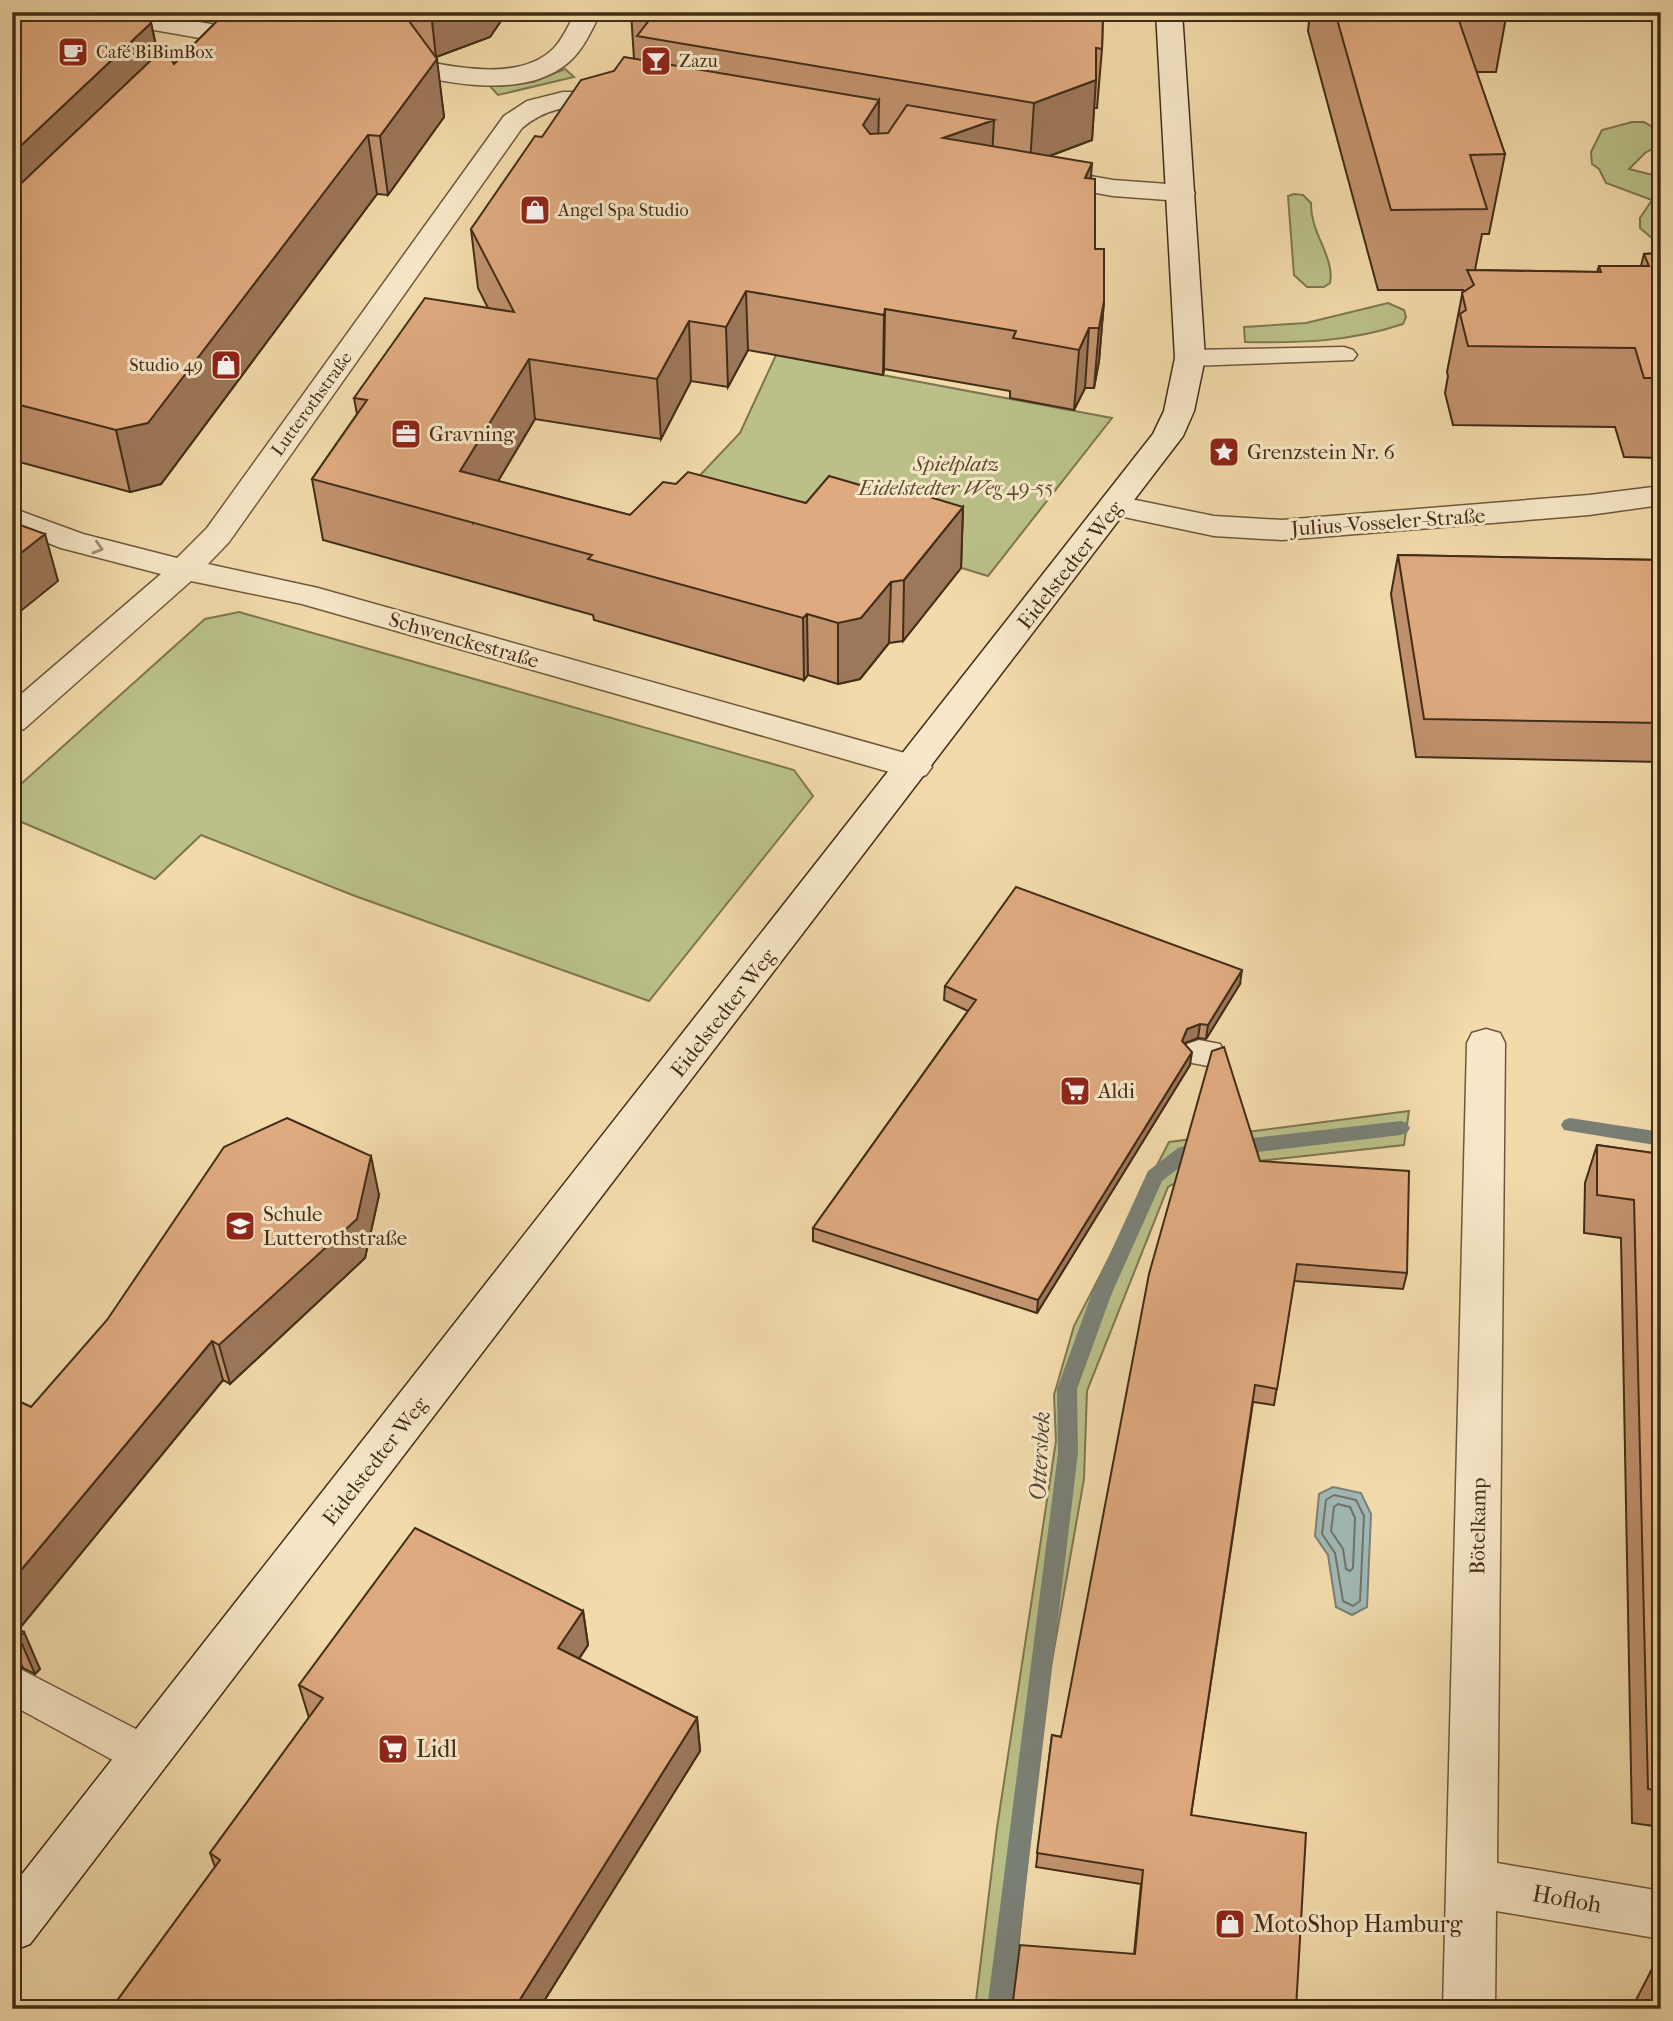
<svg xmlns="http://www.w3.org/2000/svg" width="1673" height="2021" font-family="'IM FELL French Canon',serif">
<style>
.green{fill:#bac088;stroke:#7e7650;stroke-width:2}
.water{fill:#a0b8b5;stroke:#7a8076;stroke-width:2}
.lines{fill:none;stroke-linecap:round;stroke-linejoin:round}
.shore{stroke:#717266;stroke-width:2}
.stream{fill:#7a8076;fill-rule:evenodd}
.lane-casing{stroke:#6e583c;stroke-width:3}
.street-casing{stroke:#6e583c;stroke-width:3}
.secondary-casing{stroke:#422d17;stroke-width:3}
.lane{fill:#f7e7c8;fill-rule:evenodd}
.street{fill:#f7e7c8;fill-rule:evenodd}
.secondary{fill:#f7e7c8;fill-rule:evenodd}
.wall{fill:#c1926e;stroke:#422d17;stroke-width:2}
.shaded-wall{fill:#9d775a;stroke:#422d17;stroke-width:2}
.building{fill:#e0aa80;stroke:#422d17;stroke-width:2}
.oneway{stroke:#9c8a70}
.labels{text-anchor:middle;dominant-baseline:central;stroke-width:6;stroke-linejoin:round;paint-order:stroke}
.far-poi-label{font-size:18px;fill:#422d17;stroke:#f7e7c8;text-anchor:start}
.far-street-label{font-size:18px;fill:#422d17;stroke:#f7e7c8}
.poi-label{font-size:21px;fill:#422d17;stroke:#f7e7c8;text-anchor:start}
.park-label{font-size:21px;font-style:italic;fill:#5a4a2e;stroke:#f7e7c8}
.street-label{font-size:21px;fill:#422d17;stroke:#f7e7c8}
.water-label{font-size:23px;font-style:italic;fill:#554937;stroke:#f7e7c8}
.near-poi-label{font-size:24px;fill:#422d17;stroke:#f7e7c8;text-anchor:start}
.near-street-label{font-size:24px;fill:#422d17;stroke:#f7e7c8}
</style>
<rect width="100%" height="100%" fill="#f2daaa"/>
<filter id="stains"><feTurbulence type="fractalNoise" baseFrequency=".00286" numOctaves="4"/><feColorMatrix values="0 0 0 0 .2 0 0 0 0 .09 0 0 0 0 .02 0 0 0 .5 -.17"/></filter>
<radialGradient id="worn" r=".72"><stop offset=".6" stop-color="#630" stop-opacity="0"/><stop offset="1" stop-color="#630" stop-opacity=".3"/></radialGradient>
<!-- green -->
<path class="green" d="M565 69 574 77 498 95 489 85 533 82Z
M1632 122H1644L1661 132V144L1645 153 1629 169 1661 177V240L1653 239 1640 228V218L1652 200 1606 183 1599 169 1592 164 1591 152 1602 130Z
M1294 194 1303 195 1311 203C1310 233 1335 257 1330 283L1324 287H1307L1294 275 1288 196Z
M1388 303 1404 310 1406 317 1403 324C1349 342 1301 343 1245 342L1244 327 1306 323Z
M776 355 1112 418 988 576 811 522 668 509 740 433Z
M239 612 794 770 813 796 649 1001 355 896 201 835 155 879 12 818V792L205 619Z
M1409 1111 1404 1145 1204 1167 1168 1187 1087 1391 1084 1479 1043 1712 1012 2009H975L997 1828 1056 1441 1054 1395 1074 1326 1169 1142Z"/>
<!-- water -->
<path class="water" d="M1333 1487 1361 1493 1371 1514 1367 1607 1352 1615 1336 1607 1328 1555 1315 1536 1319 1494Z"/>
<g class="lines">
<!-- shore -->
<path class="shore" d="M1334 1495 1356 1500 1364 1516 1360 1601 1353 1606 1343 1601 1335 1553 1322 1534 1326 1500Z
M1338 1504 1350 1507 1355 1518 1353 1568 1350 1571 1346 1569 1343 1549 1331 1531 1334 1507Z"/>
<!-- stream -->
<path class="stream" d="M1570 1118 1661 1132V1146L1564 1130 1561 1125 1564 1120Z
M1401 1121 1407 1123 1410 1128 1407 1133 1401 1135 1189 1160 1162 1181 1112 1293 1077 1389 1078 1453 1011 2009H987L1058 1453 1057 1389 1092 1293 1148 1171 1178 1148 1184 1146Z"/>
<!-- lane casing -->
<g class="lane-casing">
<path id="lane" d="M1344 347 1353 350 1357 355 1353 360 1190 366 1181 363 1177 358 1181 353 1190 350Z
M1199 1040 1220 1044 1225 1053 1220 1062 1208 1066 1187 1062 1182 1053 1187 1044Z
M22 1670 161 1742 167 1756 161 1770 146 1775 131 1770 12 1705V1674Z"/>
</g>
<!-- street casing -->
<g class="street-casing">
<path id="street" d="M84 12H141L258 32 267 35 271 40 267 45 258 48 96 20 87 17Z
M576 12H601C592 29 584 49 569 62 520 104 433 80 377 66L373 61 377 56 386 53C433 62 514 87 553 49 563 39 569 24 576 12Z
M563 92H591L628 97 632 103 628 109C617 111 607 109 595 108 567 105 545 109 522 128L229 542 208 564 318 588 926 759 932 767 926 775 914 779 302 604 191 581 24 729 12 732V702L161 574 61 548 12 529V508L83 534 177 558 207 528 504 116 527 101Z
M1044 168 1113 180 1181 185 1191 187 1195 193 1191 199 1181 201 1113 196 1034 182 1030 176 1034 170Z
M1661 486V505L1589 515 1282 540 1214 536 1105 513 1100 506 1105 499 1116 496 1214 516 1282 520 1589 495Z
M1486 1029 1500 1033 1505 1043 1497 1863 1661 1891V1939L1496 1911 1495 2009H1443L1467 1043 1472 1033Z"/>
</g>
<!-- secondary casing -->
<g class="secondary-casing">
<path id="secondary" d="M1156 12H1182L1205 358 1194 411 1183 436 30 1944 12 1951V1887L1153 434 1164 411 1175 358Z"/>
</g>
<!-- lane -->
<use href="#lane" class="lane"/>
<!-- street -->
<use href="#street" class="street"/>
<!-- secondary -->
<use href="#secondary" class="secondary"/>
</g>
<!-- wall -->
<path class="wall" d="M12 12 151 23 158 54 174 64 226 12H507L490 37 436 57 444 117 388 195 377 194 161 484 130 492 12 460Z
M631 12H1103L1102 49 1097 108H1094L1092 140 1050 156 1091 179 1095 249 1104 301 1099 361 1094 388H1085L1074 410 1010 398V391L884 369 883 375 748 350 728 387 691 381 661 439 535 419 498 481 630 515 676 484 806 503 884 492 963 507 961 568 903 641 889 643 860 679 838 684 808 675 804 680 594 620 593 615 323 540 312 479 357 414 354 398 488 308 478 288 471 229 542 137 614 71 634 59Z
M1310 12H1507L1496 72H1476L1505 154 1489 234H1482L1475 270 1597 272 1599 266H1641L1644 254 1661 253V458L1624 457 1615 427 1453 425 1445 393 1448 376 1447 372 1463 290H1378L1308 31Z
M1398 555 1661 560V762L1416 757 1391 594Z
M1240 984 1206 1039 1198 1038 1185 1043 1190 1065 1037 1313 813 1241V1228L968 1011 944 1000 945 986Z
M1597 1145 1661 1154V1827L1632 1823 1621 1238 1584 1233 1585 1183Z
M1260 1161 1407 1273 1403 1289 1294 1281 1274 1405 1253 1402 1191 1815 1296 2009 1134 1954 1141 1884 1036 1867 1052 1735 1061 1737Z
M379 1195 365 1258 230 1384 223 1380 19 1629 40 1669 35 1674 23 1668 12 1672V1398L31 1407Z
M583 1611 588 1645 579 1659 697 1718 700 1751 539 2009H111L215 1867 210 1853 309 1718 299 1685Z
M1652 1969 1661 2009H1636V2000Z"/>
<!-- shaded-wall -->
<path class="shaded-wall" d="M431 12H507L490 37 436 57Z
M151 23 163 80 12 227V154Z
M437 59 444 117 388 195 380 136Z
M1096 80 1092 140 1030 163 1034 103Z
M879 100 878 158 863 125Z
M994 120 991 178 943 138Z
M368 135 377 194 161 484 130 492 116 430Z
M1092 163 1088 221 1085 178Z
M746 291 748 350 728 387 726 327Z
M1104 301 1099 361 1094 388 1099 328Z
M885 309 884 369 883 375 884 315Z
M689 321 691 381 661 439 657 379Z
M1089 328 1085 388 1074 410 1079 350Z
M529 359 535 419 473 523 460 471Z
M963 507 961 568 903 641 904 580Z
M45 534 58 581 12 618V560Z
M891 582 889 643 860 679 838 684V623Z
M807 614 808 675 804 680 803 618Z
M1242 970 1240 984 1206 1039 1208 1025Z
M1200 1024 1198 1038 1185 1043 1180 1054 1182 1041 1187 1029Z
M1192 1052 1190 1065 1037 1313 1038 1300Z
M371 1156 379 1195 365 1258 230 1384 219 1345Z
M212 1341 223 1380 14 1635 12 1634V1581Z
M583 1611 588 1645 563 1682 558 1648Z
M24 1632 40 1669 35 1674 19 1637Z
M12 1643 23 1668 12 1672Z
M697 1718 700 1751 539 2009H514Z"/>
<!-- building -->
<path class="building" d="M12 12H146L151 23 12 154Z
M226 12H374L406 17 437 59 380 136 368 135 148 423 116 430 12 403V192L165 47 174 64Z
M643 12H1103L1102 49 1096 48V80L1034 103 637 36 650 19Z
M1335 12H1456L1505 154 1470 155 1487 209 1391 210Z
M624 57 879 100 863 125 870 134 888 133 907 105 994 120 943 138 1092 163 1085 178 1095 179V249H1104V301L1099 328H1089L1079 350 1013 338 1016 331 885 309 884 315 746 291 726 327 689 321 657 379 529 359 460 471 630 515 663 482 676 484 688 472 806 503 829 476 884 492 890 485 963 507 904 580 891 582 861 618 838 623 807 614 803 618 588 559 592 555 312 479 367 400 354 398 425 298 514 312 471 229 535 136 542 137 581 80 614 71Z
M1661 253V378H1644L1635 348 1468 346 1460 314 1466 310 1462 293 1474 285 1467 270 1601 272 1599 266H1649L1644 254Z
M12 522 45 534 12 560Z
M1398 555 1661 560V723L1424 719Z
M1016 887 1242 970 1208 1025 1200 1024 1187 1029 1182 1041 1192 1052 1038 1300 813 1228 976 1000 945 986Z
M1224 1047 1260 1161 1409 1171 1407 1273 1297 1264 1277 1389 1255 1385 1191 1815 1306 1833 1296 2009H1012L1020 1945 1135 1954 1143 1870 1037 1853 1052 1735 1061 1737 1149 1274 1212 1051Z
M287 1118 371 1156 357 1219 219 1345 212 1341 12 1581V1398L31 1407 107 1320 224 1147Z
M1597 1145 1661 1154V1791L1648 1789 1634 1200 1597 1195Z
M415 1528 583 1611 558 1648 697 1718 514 2009H111L220 1860 210 1853 323 1698 299 1685Z
M12 1626 24 1632 19 1637 12 1634Z
M1652 1969 1661 1970V2009H1653Z"/>
<!-- one-way arrows -->
<defs><path id="oneway-chevron" d="M-2-3.5L2.5 0L-2 3.5" fill="none" stroke-width="1.6" stroke-linecap="round" stroke-linejoin="round" transform="scale(1.75)"/></defs>
<use class="oneway" href="#oneway-chevron" transform="translate(98 548) rotate(16)"/>
<!-- icons -->
<defs>
<g id="cafe-square" transform="scale(1.575)"><rect x="-9" y="-9" width="18" height="18" rx="4" fill="#8f2418" stroke="#f7e7c8"/><path d="M-5.5-4.5H6V0H3Q3 3.5 0 3.5H-2.5Q-5.5 3.5-5.5 0ZM3-3.2v2h1.7v-2ZM-6 4.5H4V6H-6Z" fill="#fff"/></g>
<g id="bar-square" transform="scale(1.575)"><rect x="-9" y="-9" width="18" height="18" rx="4" fill="#8f2418" stroke="#f7e7c8"/><path d="M-6-5H6L.8 .8V4.5H3.5V6h-7V4.5H-.8V.8Z" fill="#fff"/></g>
<g id="shop-square" transform="scale(1.575)"><rect x="-9" y="-9" width="18" height="18" rx="4" fill="#8f2418" stroke="#f7e7c8"/><path d="M-5-2.5h2.3a2.7 3.5 0 0 1 5.4 0H5L5.5 6h-11ZM-1.5-2.5h3a1.5 2.3 0 0 0-3 0Z" fill="#fff"/></g>
<g id="office-square" transform="scale(1.575)"><rect x="-9" y="-9" width="18" height="18" rx="4" fill="#8f2418" stroke="#f7e7c8"/><path d="M-6-3h4V-5.5h4V-3h4V5H-6ZM-1-4.5V-3h2v-1.5ZM-6 0V1H6V0Z" fill="#fff"/></g>
<g id="sight-square" transform="scale(1.575)"><rect x="-9" y="-9" width="18" height="18" rx="4" fill="#8f2418" stroke="#f7e7c8"/><path d="M0-6L1.8-2.2L6-1.7L2.9 1.2L3.7 5.4L0 3.3L-3.7 5.4L-2.9 1.2L-6-1.7L-1.8-2.2Z" fill="#fff"/></g>
<g id="supermarket-square" transform="scale(1.575)"><rect x="-9" y="-9" width="18" height="18" rx="4" fill="#8f2418" stroke="#f7e7c8"/><path d="M-6-5.5h2.5l.6 2H6L4.5 2H-2.5L-4.4-4H-6ZM-1.5 3.2a1.3 1.3 0 1 0 .1 0ZM3 3.2a1.3 1.3 0 1 0 .1 0Z" fill="#fff"/></g>
<g id="school-square" transform="scale(1.575)"><rect x="-9" y="-9" width="18" height="18" rx="4" fill="#8f2418" stroke="#f7e7c8"/><path d="M0-5L7-2L0 1L-7-2ZM-4 1L0 2.5L4 1V4Q0 6-4 4Z" fill="#fff"/></g>
</defs>
<g fill-rule="evenodd">
<use href="#cafe-square" x="73" y="52"/>
<use href="#bar-square" x="656" y="61"/>
<use href="#shop-square" x="535" y="210"/>
<use href="#shop-square" x="226" y="365"/>
<use href="#office-square" x="406" y="434"/>
<use href="#sight-square" x="1224" y="452"/>
<use href="#supermarket-square" x="1075" y="1091"/>
<use href="#school-square" x="240" y="1226"/>
<use href="#supermarket-square" x="393" y="1749"/>
<use href="#shop-square" x="1230" y="1924"/>
</g>
<g class="labels">
<!-- far-poi labels -->
<g class="far-poi-label">
<text x="96" y="52">Café BiBimBox</text>
<text x="679" y="61">Zazu</text>
<text x="558" y="210">Angel Spa Studio</text>
<text x="203" y="365" text-anchor="end">Studio 49</text>
</g>
<!-- far-street labels -->
<g class="far-street-label">
<text transform="translate(312 404) rotate(-54)">Lutterothstraße</text>
</g>
<!-- poi labels -->
<g class="poi-label">
<text x="429" y="434">Gravning</text>
<text x="1247" y="452">Grenzstein Nr. 6</text>
<text x="1098" y="1091">Aldi</text>
<text x="263" y="1214">Schule<tspan x="263" dy="24">Lutterothstraße</tspan></text>
</g>
<!-- park labels -->
<g class="park-label">
<text x="956" y="464">Spielplatz<tspan x="956" dy="24">Eidelstedter Weg 49-55</tspan></text>
</g>
<!-- street labels -->
<g class="street-label">
<text transform="translate(1388 522) rotate(-4)">Julius-Vosseler-Straße</text>
<text transform="translate(1070 565) rotate(-52)">Eidelstedter Weg</text>
<text transform="translate(464 640) rotate(16)">Schwenckestraße</text>
<text transform="translate(723 1013) rotate(-52)">Eidelstedter Weg</text>
<text transform="translate(375 1461) rotate(-52)">Eidelstedter Weg</text>
<text transform="translate(1478 1526) rotate(-89)">Bötelkamp</text>
</g>
<!-- water labels -->
<g class="water-label">
<text transform="translate(1040 1456) rotate(-87)">Ottersbek</text>
</g>
<!-- near-poi labels -->
<g class="near-poi-label">
<text x="416" y="1749">Lidl</text>
<text x="1253" y="1924">MotoShop Hamburg</text>
</g>
<!-- near-street labels -->
<g class="near-street-label">
<text transform="translate(1567 1899) rotate(10)">Hofloh</text>
</g>
</g>
<!-- margin -->
<rect width="1673" height="2021" fill="none" stroke="#f2daaa" stroke-width="42"/>
<rect x="14" y="14" width="1645" height="1993" fill="none" stroke="#422d17" stroke-width="3.5"/>
<rect x="21" y="21" width="1631" height="1979" fill="none" stroke="#422d17" stroke-width="2"/>
<rect width="100%" height="100%" filter="url(#stains)"/>
<rect width="100%" height="100%" fill="url(#worn)"/>
</svg>
